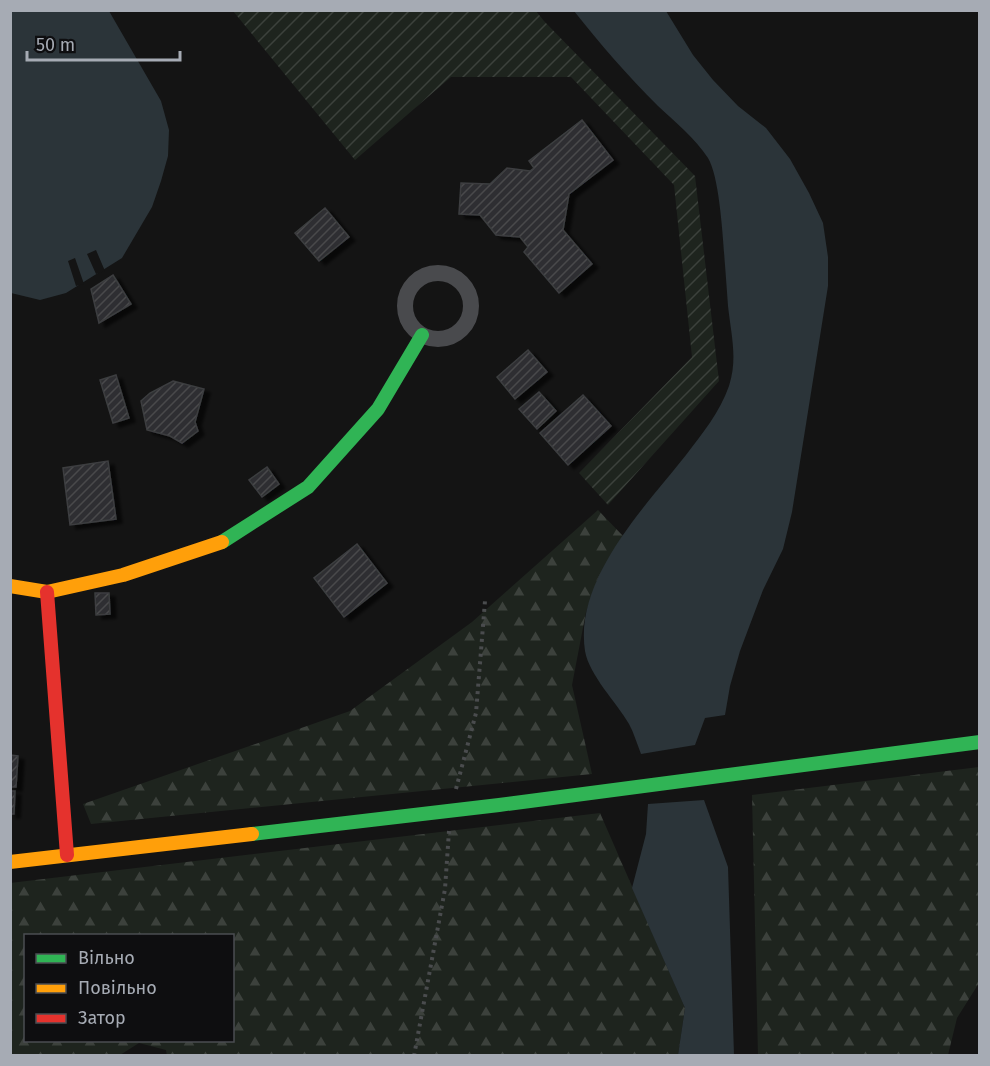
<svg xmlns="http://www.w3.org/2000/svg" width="990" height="1066" font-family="'Fira Sans',sans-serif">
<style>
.forest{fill:url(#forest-firs);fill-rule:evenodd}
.garden{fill:url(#garden-furrows)}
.water{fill:#2b3439}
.pier{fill:#141414}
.building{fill:url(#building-hatch);stroke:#3c3e40;stroke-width:1.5;filter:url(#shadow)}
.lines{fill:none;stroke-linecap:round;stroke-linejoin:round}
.path{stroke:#4a4c4e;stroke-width:4;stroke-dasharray:3 4.5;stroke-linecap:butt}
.street{stroke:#494a4d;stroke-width:16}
.fast{stroke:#30b455;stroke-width:14}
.slow{stroke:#ff9f0a;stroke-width:14}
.jam{stroke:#e5322d;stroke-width:14}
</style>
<defs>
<pattern id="forest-firs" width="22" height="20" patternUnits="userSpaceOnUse" patternTransform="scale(1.5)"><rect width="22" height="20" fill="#1e241e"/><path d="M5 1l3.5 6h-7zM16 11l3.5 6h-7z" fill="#3c413c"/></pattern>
<pattern id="garden-furrows" width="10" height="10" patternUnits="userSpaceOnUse" patternTransform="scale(1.5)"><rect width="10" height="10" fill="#1e241e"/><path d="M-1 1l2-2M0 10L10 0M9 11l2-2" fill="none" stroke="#3c413c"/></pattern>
<pattern id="building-hatch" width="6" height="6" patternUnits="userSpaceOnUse" patternTransform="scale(1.5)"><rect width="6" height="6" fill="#2e2f30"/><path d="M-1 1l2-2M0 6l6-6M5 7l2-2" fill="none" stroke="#494a4c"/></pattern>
<filter id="shadow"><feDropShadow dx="6" dy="4" stdDeviation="1.5" flood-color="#0009"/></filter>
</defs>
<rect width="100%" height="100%" fill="#141414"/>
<!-- forest -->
<path class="forest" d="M598 510 623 536 598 578 586 612 572 685 592 774 91 824 83 804 350 711 472 622Z
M979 767V983L957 1018 948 1055H758L752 795Z
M600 813 685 1008 678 1055 167 1056 166 1050 139 1043 120 1055H11L10 883ZM26 936H232V1040H26Z"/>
<!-- garden -->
<path class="garden" d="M233 11H536L544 21 695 176 719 381 608 505 579 473 692 357 674 185 571 77H451L355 160Z"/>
<!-- water -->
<path class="water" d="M11 11H109L161 101 169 130 168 156 161 181 152 207 122 258 66 293 40 300 11 293Z
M574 11H666L693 55 713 80 738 106 766 128 790 159 809 193 823 223 828 257V286L792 512 783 549 763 590 740 651 730 686 725 715 705 718 695 745 641 754C637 744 634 733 629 724 617 703 589 675 585 651 574 579 645 507 686 455 702 434 720 412 729 386 738 358 731 334 728 306 727 292 726 278 725 265 723 240 720 178 708 158 695 138 675 122 658 106 628 76 600 44 574 11Z
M704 800 728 867 734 1055H678L685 1008 632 888 646 834 648 804Z"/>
<!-- pier -->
<path class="pier" d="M96 250 105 271 96 274 87 254Z
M75 258 84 284 76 286 68 261Z"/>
<!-- building -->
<path class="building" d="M582 120 613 160 569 194 563 230 592 264 559 293 524 252 528 247 520 237 496 235 480 215 459 214 461 183 490 184 507 168 530 171 534 168 529 161Z
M325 208 349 237 319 261 295 233Z
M113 275 131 304 99 323 91 289Z
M528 350 547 372 515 399 497 377Z
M116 375 129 418 113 423 100 380Z
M173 381 204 389 195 422 198 431 182 443 170 436 147 430 141 401 150 393Z
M539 392 556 411 537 429 519 409Z
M583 395 611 426 568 465 540 433Z
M108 461 116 519 70 525 63 468Z
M267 467 279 484 262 497 249 480Z
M357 544 387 583 344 617 314 578Z
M95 593H109L110 614 96 615Z
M10 755 18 756 16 787H10Z
M10 791H15L14 814H10Z"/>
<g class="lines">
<!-- path -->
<path class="path" d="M456 789 476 713 485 601
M414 1056 445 889 449 831"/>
<!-- street -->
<path class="street" d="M405 306a33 33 0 1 1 66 0a33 33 0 1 1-66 0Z"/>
<!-- fast -->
<path class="fast" d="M222 542 308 487 378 409 422 335
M252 834 499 805 980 742"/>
<!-- slow -->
<path class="slow" d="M10 586 47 592 123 575 222 542
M10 862 252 834"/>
<!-- jam -->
<path class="jam" d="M47 592 67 855"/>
</g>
<!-- border -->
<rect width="990" height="1066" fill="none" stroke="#a6abb4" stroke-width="24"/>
<!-- legend -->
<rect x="24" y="934" width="210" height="108" fill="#0e0e10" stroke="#4b4d52" stroke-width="1.5"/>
<rect x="36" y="954" width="30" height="9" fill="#30b455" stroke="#4b4d52" stroke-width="1.5"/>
<text x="78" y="964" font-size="18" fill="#a6abb4">Вільно</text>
<rect x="36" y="984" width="30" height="9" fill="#ff9f0a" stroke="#4b4d52" stroke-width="1.5"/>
<text x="78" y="994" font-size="18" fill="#a6abb4">Повільно</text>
<rect x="36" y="1014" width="30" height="9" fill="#e5322d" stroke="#4b4d52" stroke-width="1.5"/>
<text x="78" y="1024" font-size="18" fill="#a6abb4">Затор</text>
<!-- scale -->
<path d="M27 51v9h153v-9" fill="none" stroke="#a6abb4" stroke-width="3"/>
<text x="36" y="51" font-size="18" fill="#a6abb4" stroke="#0e0e10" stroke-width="4.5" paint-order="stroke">50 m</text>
</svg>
